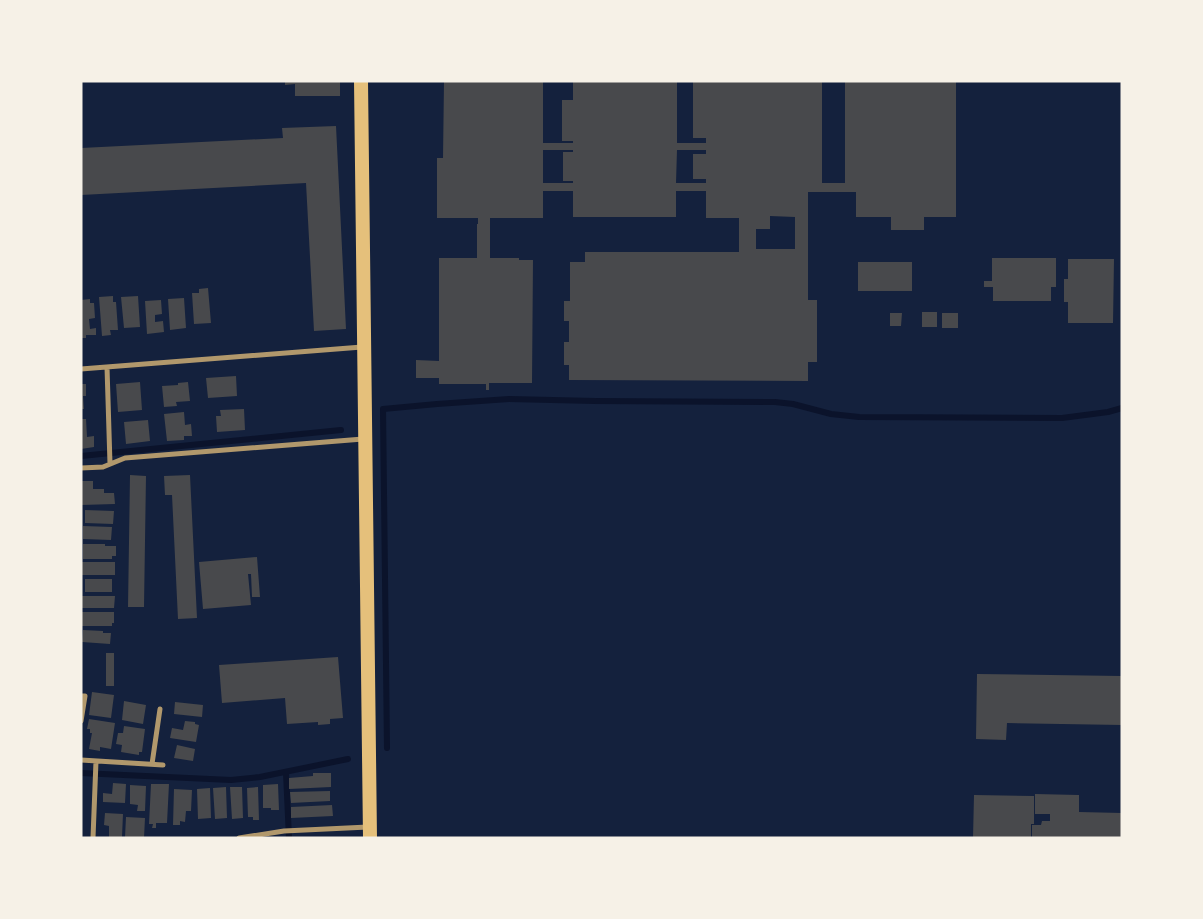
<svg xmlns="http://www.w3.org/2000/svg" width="1203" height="919" viewBox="0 0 1203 919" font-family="Commissioner,sans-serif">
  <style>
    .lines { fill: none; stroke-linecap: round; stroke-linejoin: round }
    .stream { stroke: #0b132b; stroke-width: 6 }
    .building { fill: #48494c; fill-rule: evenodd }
    .minor { stroke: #b1986c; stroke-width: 5 }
    .trunk { stroke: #e5c07b; stroke-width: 14 }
  </style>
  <rect width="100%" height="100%" fill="#14213d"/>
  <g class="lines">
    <path class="stream" d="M 81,456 L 341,430
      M 387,748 L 383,409 L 437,404 L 509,399 L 595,401 L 775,402 L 793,404 L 831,414 L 859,417 L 1062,418 L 1108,412 L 1122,408
      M 286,772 L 289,838
      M 81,773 L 231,780 L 260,777 L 348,759"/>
  </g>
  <path class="building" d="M 285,81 L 340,81 L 340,96 L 295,96 L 295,84 L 285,85 Z
    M 444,81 L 543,81 L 543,143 L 573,143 L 573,141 L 562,141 L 562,100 L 573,100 L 573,81 L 677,81 L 677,143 L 706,143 L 706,138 L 693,138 L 693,81 L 822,81 L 822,183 L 845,183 L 845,81 L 956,81 L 956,217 L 924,217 L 924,230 L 891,230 L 891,217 L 856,217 L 856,192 L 808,192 L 808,300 L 817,300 L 817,362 L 808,362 L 808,381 L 569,380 L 569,365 L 564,365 L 564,342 L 569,342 L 569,321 L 564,321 L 564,301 L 570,301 L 570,262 L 585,262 L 585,252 L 739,252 L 739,218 L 706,218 L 706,191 L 676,191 L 676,217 L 573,217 L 573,191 L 543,191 L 543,218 L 490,218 L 490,258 L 519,258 L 519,260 L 533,260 L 532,383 L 489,383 L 489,390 L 486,390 L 486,384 L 439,384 L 439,378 L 416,378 L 416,360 L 439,361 L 439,258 L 477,258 L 477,224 L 478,224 L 478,218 L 437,218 L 437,158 L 443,158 ZM 543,150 L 573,150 L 573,152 L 563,152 L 563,181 L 573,181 L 573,183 L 543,183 ZM 677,150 L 706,150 L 706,154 L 693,154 L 693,179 L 706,179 L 706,183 L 676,183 ZM 770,216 L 795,217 L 795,249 L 756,249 L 756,229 L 770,229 Z
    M 336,126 L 346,329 L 314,331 L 306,183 L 81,195 L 81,148 L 283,138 L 282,128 Z
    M 992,258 L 1056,258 L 1056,287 L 1051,287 L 1051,301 L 993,301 L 993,287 L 984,287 L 984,281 L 992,281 Z
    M 1068,259 L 1114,259 L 1113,323 L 1068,323 L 1068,302 L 1064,302 L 1064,279 L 1068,279 Z
    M 858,262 L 912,262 L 912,291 L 858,291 Z
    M 208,288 L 211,323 L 194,324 L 192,293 L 199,293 L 199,289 Z
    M 113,296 L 113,302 L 116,302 L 118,330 L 110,330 L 111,335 L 102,336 L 99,297 Z
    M 138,296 L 140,327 L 124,328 L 121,297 Z
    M 184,298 L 186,328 L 170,330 L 168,299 Z
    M 90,299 L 90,303 L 94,303 L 95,318 L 89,319 L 90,329 L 96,328 L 96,335 L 86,335 L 86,338 L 81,338 L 81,300 Z
    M 161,300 L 162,314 L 155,315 L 155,322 L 163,321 L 164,332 L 147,334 L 145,301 Z
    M 922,312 L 937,312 L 937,327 L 922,327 Z
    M 890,313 L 902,313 L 901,326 L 890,326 Z
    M 942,313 L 958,313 L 958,328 L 942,328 Z
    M 236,376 L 237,396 L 208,398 L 206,378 Z
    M 140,382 L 142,410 L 118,412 L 116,384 Z
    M 188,382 L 190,401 L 176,402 L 177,406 L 164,407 L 162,386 L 178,385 L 178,383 Z
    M 81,384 L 86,384 L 86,396 L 83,396 L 84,409 L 81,409 Z
    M 244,409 L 245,430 L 217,432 L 216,416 L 221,416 L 220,410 Z
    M 184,412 L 185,425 L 191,424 L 192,436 L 184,436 L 184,440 L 167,441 L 164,414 Z
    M 81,419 L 86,419 L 87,437 L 94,436 L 94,447 L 81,449 Z
    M 148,420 L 150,441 L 126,444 L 124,422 Z
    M 130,475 L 146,476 L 144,607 L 128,607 Z
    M 190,475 L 197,618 L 178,619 L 172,495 L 165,495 L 164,476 Z
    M 81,481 L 93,481 L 93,489 L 104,489 L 104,493 L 114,493 L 115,504 L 81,505 Z
    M 85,510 L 114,511 L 113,524 L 85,523 Z
    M 83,526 L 112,527 L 111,540 L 83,539 Z
    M 83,544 L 105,544 L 105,546 L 116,546 L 116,556 L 112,556 L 112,559 L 83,559 Z
    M 257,557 L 260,597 L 252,597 L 251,574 L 248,574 L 251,605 L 203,609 L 199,562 Z
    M 81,562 L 115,562 L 115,575 L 82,575 Z
    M 85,579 L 112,579 L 112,592 L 85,592 Z
    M 82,596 L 115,596 L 114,608 L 82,608 Z
    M 81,612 L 114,612 L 114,623 L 112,623 L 112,626 L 81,626 Z
    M 83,630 L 103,631 L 103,633 L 111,633 L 110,644 L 82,642 Z
    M 106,653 L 114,653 L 114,686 L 106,686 Z
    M 338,657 L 343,718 L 330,719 L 330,724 L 318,725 L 318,722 L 287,724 L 285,698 L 222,703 L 219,665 Z
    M 977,674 L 1122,676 L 1122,725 L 1007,723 L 1006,740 L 976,739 Z
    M 92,692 L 114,695 L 111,718 L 89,715 Z
    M 124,701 L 146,705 L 143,724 L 122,720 Z
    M 175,702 L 203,705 L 202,717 L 174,714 Z
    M 89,719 L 115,723 L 111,749 L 100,747 L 100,751 L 89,749 L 92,733 L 90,733 L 90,729 L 87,729 Z
    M 185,721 L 195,722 L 195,724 L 199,725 L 196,742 L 170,738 L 172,728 L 183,730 Z
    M 124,726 L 145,729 L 142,752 L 139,752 L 139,755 L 121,752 L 122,745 L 116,744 L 118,733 L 123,733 Z
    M 177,745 L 195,749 L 193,761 L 174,758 Z
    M 313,773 L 331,773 L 331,787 L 289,789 L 289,778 L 313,776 Z
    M 113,783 L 126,784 L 125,803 L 103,802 L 103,793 L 112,794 Z
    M 151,784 L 169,784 L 167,823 L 156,823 L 156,828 L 152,828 L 153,824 L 149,824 Z
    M 278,784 L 279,810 L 271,810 L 271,808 L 263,808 L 263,785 Z
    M 130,785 L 146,786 L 145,811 L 137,811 L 138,805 L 130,804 Z
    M 226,787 L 227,818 L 215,819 L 213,788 Z
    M 230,787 L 242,787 L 243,818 L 232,819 Z
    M 258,787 L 259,820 L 253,820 L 253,817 L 248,817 L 247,788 Z
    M 210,788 L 211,818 L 198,819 L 197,789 Z
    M 174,789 L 192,790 L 191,811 L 186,811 L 185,822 L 180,821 L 180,825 L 173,825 Z
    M 330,791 L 330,801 L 291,803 L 290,792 Z
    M 1035,794 L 1079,795 L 1079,812 L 1122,813 L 1122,838 L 1032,838 L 1032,825 L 1041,825 L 1042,821 L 1050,821 L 1050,814 L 1035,814 Z
    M 974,795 L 1034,796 L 1034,824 L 1031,824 L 1031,838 L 973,838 Z
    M 332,805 L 333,816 L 291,818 L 291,807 Z
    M 105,813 L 123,814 L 122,837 L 109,837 L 109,826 L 104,825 Z
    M 126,817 L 145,818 L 144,838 L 125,837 Z"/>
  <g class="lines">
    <path class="minor" d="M 107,367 L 110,464
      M 81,369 L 362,347
      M 81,468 L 103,467 L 125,458 L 363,439
      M 81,696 L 85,696 L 81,721
      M 81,760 L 163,765
      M 152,764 L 160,709
      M 93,838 L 96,761
      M 239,838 L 284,831 L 368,827"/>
    <path class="trunk" d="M 361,81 L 370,838"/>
  </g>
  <rect width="1203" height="919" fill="none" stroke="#f6f1e7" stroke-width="165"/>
</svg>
